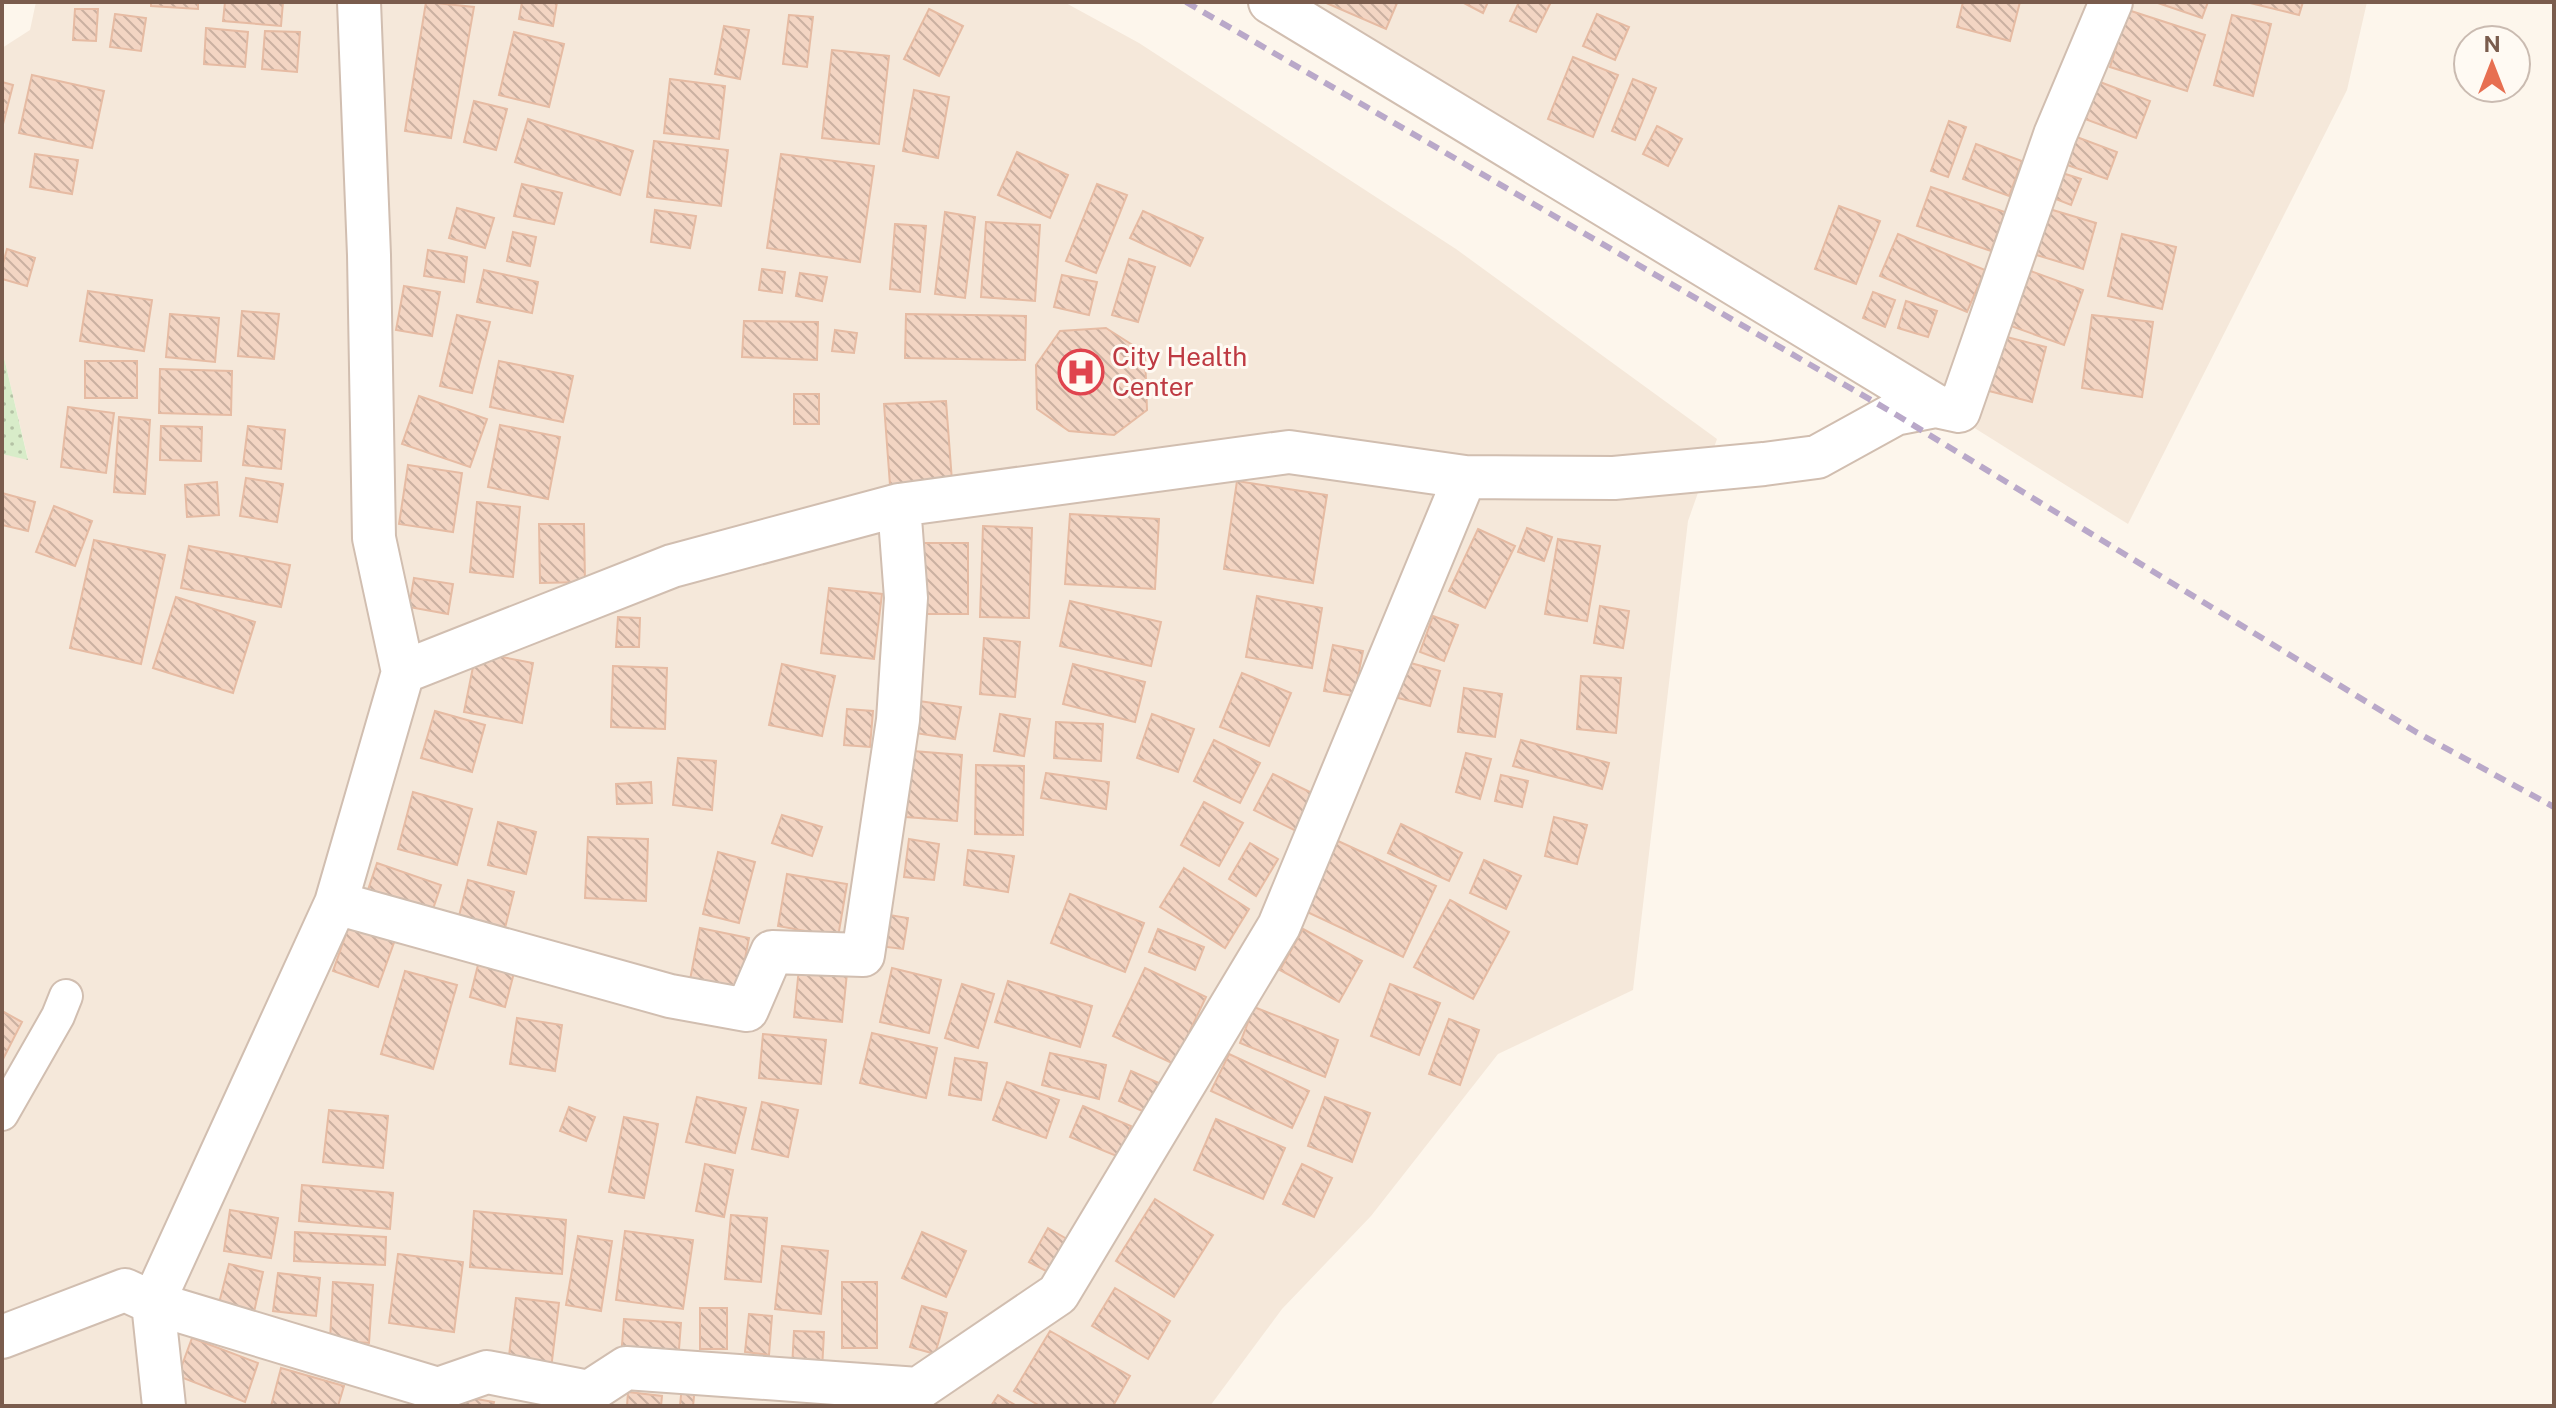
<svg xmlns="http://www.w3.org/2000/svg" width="2556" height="1408" viewBox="0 0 2556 1408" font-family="'Public Sans',sans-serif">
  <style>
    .residential { fill: #f5e8da }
    .green { fill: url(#green-dots) }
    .building { fill: url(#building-back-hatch); stroke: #e6bba3; stroke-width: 2 }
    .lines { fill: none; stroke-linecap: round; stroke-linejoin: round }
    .pedestrian-casing { stroke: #d1beb0; stroke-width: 36 }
    .minor-casing { stroke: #d1beb0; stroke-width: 46 }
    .pedestrian { stroke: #fff; stroke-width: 32 }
    .minor { stroke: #fff; stroke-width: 42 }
    .rail { stroke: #b9a8c9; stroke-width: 6; stroke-dasharray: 12 8; stroke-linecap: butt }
    .labels { text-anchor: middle; stroke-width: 6; stroke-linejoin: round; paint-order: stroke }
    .health-label { font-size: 26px; fill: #be3a42; stroke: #fffaf3; text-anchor: start }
  </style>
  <defs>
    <pattern id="green-dots" width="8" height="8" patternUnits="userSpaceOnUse" patternTransform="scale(2)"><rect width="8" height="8" fill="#d8ecc9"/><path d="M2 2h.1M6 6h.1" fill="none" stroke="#b4c2a5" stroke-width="1.8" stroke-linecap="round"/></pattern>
    <pattern id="building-back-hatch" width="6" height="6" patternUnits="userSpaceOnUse" patternTransform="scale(2)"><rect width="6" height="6" fill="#f3d5c3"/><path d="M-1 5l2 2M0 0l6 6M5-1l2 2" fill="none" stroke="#cab0a1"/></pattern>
  </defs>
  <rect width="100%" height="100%" fill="#fdf6ec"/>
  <path class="residential" d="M 36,2 L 1064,2 L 1139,43 L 1456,249 L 1717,439 L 1688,521 L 1633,990 L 1498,1054 L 1371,1216 L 1282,1309 L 1210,1406 L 2,1406 L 2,454 L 28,459 L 2,349 L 2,48 L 30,30 Z
    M 1260,2 L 2367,2 L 2347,90 L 2128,524 L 1901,382 Z"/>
  <path class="green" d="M 2,349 L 28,460 L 2,454 Z"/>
  <path class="building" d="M 151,2 L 198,2 L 198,9 L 151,6 Z
    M 225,2 L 283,2 L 281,26 L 223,21 Z
    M 426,2 L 474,7 L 451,138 L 405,131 Z
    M 522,2 L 557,2 L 553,26 L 519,19 Z
    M 1324,2 L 1394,2 L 1397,3 L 1386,29 Z
    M 1462,2 L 1488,2 L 1483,13 Z
    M 1519,2 L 1551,2 L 1536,32 L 1510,21 Z
    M 1963,2 L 2020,2 L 2010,41 L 1957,27 Z
    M 2155,2 L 2208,2 L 2202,18 Z
    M 2246,2 L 2303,2 L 2299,15 Z
    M 75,9 L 98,9 L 96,41 L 73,40 Z
    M 929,9 L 963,26 L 939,76 L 904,59 Z
    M 2128,10 L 2205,35 L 2187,91 L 2110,67 Z
    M 115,14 L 146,18 L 141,51 L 110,47 Z
    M 1597,14 L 1629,27 L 1615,60 L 1583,46 Z
    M 789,15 L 813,17 L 807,67 L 783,64 Z
    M 2232,15 L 2271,24 L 2253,96 L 2214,85 Z
    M 724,26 L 749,30 L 740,79 L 715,74 Z
    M 206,28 L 248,32 L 245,67 L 204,64 Z
    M 265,31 L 300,32 L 297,72 L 262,69 Z
    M 514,32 L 564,44 L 549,107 L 499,95 Z
    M 832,50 L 889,56 L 879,144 L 822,138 Z
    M 1573,57 L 1618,75 L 1593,137 L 1548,119 Z
    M 32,75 L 104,91 L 92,148 L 19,133 Z
    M 670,79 L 725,86 L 719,139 L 664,133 Z
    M 1633,79 L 1656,88 L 1635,140 L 1612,131 Z
    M 2,82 L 13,85 L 3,124 L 2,123 Z
    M 2100,82 L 2150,101 L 2136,138 L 2085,119 Z
    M 914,90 L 949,97 L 938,158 L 903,151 Z
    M 474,101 L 507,109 L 496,150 L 464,142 Z
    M 528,119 L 633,151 L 620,195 L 515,162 Z
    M 1949,121 L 1966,127 L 1948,177 L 1931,171 Z
    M 1657,126 L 1682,139 L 1668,166 L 1643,154 Z
    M 2074,136 L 2117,152 L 2107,179 L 2064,164 Z
    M 654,141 L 728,150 L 721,206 L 647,197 Z
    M 1976,144 L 2022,161 L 2009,196 L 1963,179 Z
    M 1017,152 L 1068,175 L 1050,218 L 998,195 Z
    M 35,154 L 78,160 L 72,194 L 30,187 Z
    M 781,154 L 874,166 L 860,262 L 767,248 Z
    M 2056,171 L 2081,179 L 2071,205 L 2048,196 Z
    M 522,184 L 562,193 L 554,224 L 514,216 Z
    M 1097,184 L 1127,195 L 1096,273 L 1066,261 Z
    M 1931,187 L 2005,212 L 1991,251 L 1917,226 Z
    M 1839,206 L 1880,221 L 1856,284 L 1815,269 Z
    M 457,208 L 494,218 L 485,248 L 449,238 Z
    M 2046,208 L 2096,223 L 2083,269 L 2033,254 Z
    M 655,210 L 696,216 L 690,248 L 651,242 Z
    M 1143,211 L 1203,238 L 1190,266 L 1130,238 Z
    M 945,212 L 975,217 L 965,298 L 935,294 Z
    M 986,222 L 1040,225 L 1035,301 L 981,297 Z
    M 895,224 L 926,226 L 920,292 L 890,289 Z
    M 513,232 L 536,237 L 530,266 L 507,261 Z
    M 1898,234 L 1985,270 L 1967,312 L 1880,276 Z
    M 2122,234 L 2176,247 L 2162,309 L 2108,296 Z
    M 7,249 L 35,258 L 27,286 L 2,279 L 2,267 Z
    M 428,250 L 467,257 L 464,282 L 424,276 Z
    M 1129,259 L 1155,267 L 1138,322 L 1112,315 Z
    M 762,269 L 785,272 L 782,293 L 759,290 Z
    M 484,270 L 538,282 L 532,313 L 477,302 Z
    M 2028,270 L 2083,290 L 2064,345 L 2008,325 Z
    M 800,273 L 827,277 L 822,301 L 796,296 Z
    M 1062,275 L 1097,282 L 1089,315 L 1054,307 Z
    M 404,286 L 440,292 L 432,336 L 396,330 Z
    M 88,291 L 152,300 L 144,351 L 80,341 Z
    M 1873,292 L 1895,300 L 1885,327 L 1863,318 Z
    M 1906,301 L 1937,311 L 1928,337 L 1898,328 Z
    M 242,311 L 279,314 L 274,359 L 238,356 Z
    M 170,314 L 219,318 L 215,362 L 166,357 Z
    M 906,314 L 1026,316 L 1025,360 L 905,358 Z
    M 457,315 L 490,322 L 472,393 L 440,386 Z
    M 2092,315 L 2153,322 L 2142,397 L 2082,388 Z
    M 744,321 L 818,322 L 817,360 L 742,357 Z
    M 1106,328 L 1145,353 L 1147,410 L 1114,435 L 1069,431 L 1037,409 L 1036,365 L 1060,331 Z
    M 835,330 L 857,333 L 854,353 L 832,351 Z
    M 2003,336 L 2046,347 L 2032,402 L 1989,391 Z
    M 85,361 L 137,361 L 137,398 L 85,398 Z
    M 499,361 L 573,376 L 563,422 L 490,407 Z
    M 160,369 L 232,371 L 231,415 L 159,413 Z
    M 794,394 L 819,394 L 819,424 L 794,424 Z
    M 419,396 L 487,419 L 470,467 L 402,444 Z
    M 946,401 L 952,481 L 890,485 L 884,404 Z
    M 68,407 L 114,413 L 106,473 L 61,467 Z
    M 119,417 L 150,420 L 145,494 L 114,492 Z
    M 500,425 L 560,437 L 548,499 L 488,487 Z
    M 161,426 L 202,427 L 201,461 L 160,460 Z
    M 248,426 L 285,430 L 281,469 L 243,465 Z
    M 408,465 L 462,473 L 453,532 L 399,524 Z
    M 246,478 L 283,484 L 277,522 L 240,516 Z
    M 1237,481 L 1327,495 L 1313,583 L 1224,569 Z
    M 217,482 L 219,515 L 187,517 L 185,485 Z
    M 2,493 L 35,502 L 28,531 L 2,525 Z
    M 477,502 L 520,507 L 513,577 L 470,572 Z
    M 54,506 L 92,521 L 75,566 L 36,552 Z
    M 1070,514 L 1159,519 L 1155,589 L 1065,584 Z
    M 539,524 L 584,524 L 585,582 L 540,583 Z
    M 983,526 L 1032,528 L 1029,618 L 980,617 Z
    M 1527,528 L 1552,537 L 1544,561 L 1518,552 Z
    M 1478,529 L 1515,546 L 1485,608 L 1449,591 Z
    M 1558,539 L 1600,546 L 1587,621 L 1545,614 Z
    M 94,540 L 165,555 L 141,664 L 70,648 Z
    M 913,543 L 968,543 L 968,614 L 913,614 Z
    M 189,546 L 290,565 L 281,607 L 181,588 Z
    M 414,578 L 453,584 L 448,614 L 409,607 Z
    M 829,588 L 882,594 L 874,659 L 821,653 Z
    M 1257,596 L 1322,608 L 1312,668 L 1246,657 Z
    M 176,597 L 255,622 L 233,693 L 153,668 Z
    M 1070,601 L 1161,622 L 1151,666 L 1060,646 Z
    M 1600,606 L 1629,611 L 1623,648 L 1594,643 Z
    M 1433,616 L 1458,625 L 1444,661 L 1420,652 Z
    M 618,617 L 640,618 L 639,647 L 616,647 Z
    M 984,638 L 1020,642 L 1015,697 L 980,694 Z
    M 1333,645 L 1363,651 L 1354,696 L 1324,691 Z
    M 476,652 L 533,663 L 522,723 L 464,712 Z
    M 1407,662 L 1440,671 L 1430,706 L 1398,698 Z
    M 782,664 L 835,676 L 822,736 L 769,725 Z
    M 1073,664 L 1145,682 L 1135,722 L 1063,704 Z
    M 613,666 L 667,668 L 665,729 L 611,727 Z
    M 1242,673 L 1291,693 L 1269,746 L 1220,727 Z
    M 1581,676 L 1621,678 L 1616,733 L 1577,729 Z
    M 1464,688 L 1502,694 L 1495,737 L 1458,732 Z
    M 919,701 L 961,707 L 955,739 L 915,733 Z
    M 847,709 L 873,711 L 870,747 L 844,745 Z
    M 435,711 L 485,725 L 472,772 L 421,758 Z
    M 1000,714 L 1030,719 L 1024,756 L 994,751 Z
    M 1152,714 L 1194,729 L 1178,772 L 1137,758 Z
    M 1056,722 L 1103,724 L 1101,761 L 1054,758 Z
    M 1214,740 L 1260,763 L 1240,803 L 1194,781 Z
    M 1521,740 L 1609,763 L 1602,789 L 1513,766 Z
    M 913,751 L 962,755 L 957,821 L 906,817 Z
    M 1466,753 L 1491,759 L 1480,799 L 1456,792 Z
    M 678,758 L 716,761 L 712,810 L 673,805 Z
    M 976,765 L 1024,766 L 1023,835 L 975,834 Z
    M 1046,773 L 1109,782 L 1106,809 L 1041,798 Z
    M 1273,774 L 1316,795 L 1298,832 L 1254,810 Z
    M 1501,775 L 1528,781 L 1522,807 L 1495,801 Z
    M 651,782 L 652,803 L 617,804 L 616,784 Z
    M 413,792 L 472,809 L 457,865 L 398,849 Z
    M 1204,802 L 1243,823 L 1219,866 L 1181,845 Z
    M 782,815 L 822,827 L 812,856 L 772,843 Z
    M 1554,817 L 1587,825 L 1577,864 L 1545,856 Z
    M 498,822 L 536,832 L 526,874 L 488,865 Z
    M 1401,824 L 1462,853 L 1449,881 L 1388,853 Z
    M 588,837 L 648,839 L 646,901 L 585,898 Z
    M 909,839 L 939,844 L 934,880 L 904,877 Z
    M 1338,841 L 1436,886 L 1403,957 L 1305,911 Z
    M 1250,843 L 1278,859 L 1256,896 L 1229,879 Z
    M 968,850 L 1014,856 L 1008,892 L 964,885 Z
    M 718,852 L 755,862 L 739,923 L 703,914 Z
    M 1484,860 L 1521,876 L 1506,909 L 1470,893 Z
    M 377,863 L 441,885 L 429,921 L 365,899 Z
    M 1184,868 L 1249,909 L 1225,948 L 1160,907 Z
    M 787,874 L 847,884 L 838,937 L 778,926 Z
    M 468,880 L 514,892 L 504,932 L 458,920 Z
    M 1070,894 L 1144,923 L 1125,972 L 1051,943 Z
    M 1450,900 L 1509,932 L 1473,999 L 1414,967 Z
    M 883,914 L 908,918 L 903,949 L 878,946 Z
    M 351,920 L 396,937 L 378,987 L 333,971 Z
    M 700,928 L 749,938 L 738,995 L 689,985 Z
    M 1158,929 L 1204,947 L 1195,970 L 1149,952 Z
    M 1303,929 L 1362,961 L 1339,1002 L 1280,970 Z
    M 479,961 L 515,969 L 505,1007 L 470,997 Z
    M 799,968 L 847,973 L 842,1022 L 794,1017 Z
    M 892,968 L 941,980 L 929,1033 L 880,1022 Z
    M 1145,968 L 1206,997 L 1174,1064 L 1113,1036 Z
    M 405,971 L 457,985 L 433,1069 L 381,1054 Z
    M 1008,981 L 1092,1006 L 1080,1047 L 995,1022 Z
    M 962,984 L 994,994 L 978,1048 L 945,1038 Z
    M 1390,984 L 1440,1003 L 1419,1055 L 1371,1036 Z
    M 1254,1007 L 1338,1040 L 1325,1077 L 1240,1043 Z
    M 2,1011 L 22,1022 L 2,1061 Z
    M 517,1018 L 562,1025 L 555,1071 L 510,1064 Z
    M 1449,1019 L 1479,1030 L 1460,1085 L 1429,1074 Z
    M 872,1033 L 937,1048 L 926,1098 L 860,1083 Z
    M 763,1034 L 826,1040 L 821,1084 L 759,1078 Z
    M 1050,1053 L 1106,1065 L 1099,1099 L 1042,1085 Z
    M 1229,1054 L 1309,1091 L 1292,1128 L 1211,1091 Z
    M 955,1058 L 987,1063 L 981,1100 L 949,1095 Z
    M 1131,1071 L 1159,1083 L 1147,1113 L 1119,1101 Z
    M 1007,1082 L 1059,1100 L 1046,1138 L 993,1120 Z
    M 697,1097 L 746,1108 L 735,1153 L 686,1142 Z
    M 1325,1097 L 1370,1113 L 1352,1162 L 1308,1146 Z
    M 762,1102 L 798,1110 L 788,1157 L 752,1149 Z
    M 1083,1106 L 1131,1126 L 1119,1157 L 1070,1137 Z
    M 569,1107 L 595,1117 L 586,1141 L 560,1131 Z
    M 329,1110 L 388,1116 L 383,1168 L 323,1162 Z
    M 624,1117 L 658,1124 L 644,1198 L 609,1192 Z
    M 1216,1119 L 1285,1148 L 1263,1199 L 1194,1170 Z
    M 705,1164 L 733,1170 L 724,1217 L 696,1211 Z
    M 1302,1164 L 1332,1178 L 1314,1217 L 1283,1204 Z
    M 302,1185 L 393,1193 L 390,1229 L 299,1221 Z
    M 1155,1199 L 1213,1235 L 1174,1297 L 1116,1261 Z
    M 230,1210 L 278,1218 L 271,1258 L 224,1251 Z
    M 474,1211 L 566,1220 L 562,1274 L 470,1267 Z
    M 731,1215 L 767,1218 L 761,1282 L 725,1279 Z
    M 1048,1228 L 1067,1239 L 1048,1272 L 1029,1262 Z
    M 625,1231 L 693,1240 L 683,1309 L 616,1300 Z
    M 295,1232 L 386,1237 L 385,1265 L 294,1261 Z
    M 922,1232 L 966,1251 L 946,1297 L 902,1278 Z
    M 578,1236 L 612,1241 L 601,1311 L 566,1305 Z
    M 782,1246 L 828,1251 L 821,1314 L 775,1309 Z
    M 398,1254 L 463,1262 L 454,1332 L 389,1323 Z
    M 229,1264 L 263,1272 L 254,1312 L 219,1303 Z
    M 278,1273 L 320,1278 L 316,1316 L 273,1311 Z
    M 333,1282 L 373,1285 L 369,1343 L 330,1340 Z
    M 842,1282 L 877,1282 L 877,1348 L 842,1348 Z
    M 1115,1288 L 1170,1321 L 1148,1359 L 1092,1326 Z
    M 516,1298 L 559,1303 L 551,1369 L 508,1364 Z
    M 922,1306 L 947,1313 L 935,1354 L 910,1347 Z
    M 700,1308 L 727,1308 L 727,1349 L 700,1349 Z
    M 749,1314 L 772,1316 L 769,1355 L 745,1352 Z
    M 624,1319 L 681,1323 L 678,1362 L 621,1358 Z
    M 794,1331 L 824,1332 L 822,1370 L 792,1368 Z
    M 1050,1331 L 1130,1376 L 1113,1406 L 1040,1406 L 1014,1391 Z
    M 192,1338 L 258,1363 L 245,1402 L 178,1376 Z
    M 281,1368 L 344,1386 L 338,1406 L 271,1406 Z
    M 682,1385 L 695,1387 L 693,1406 L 680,1406 Z
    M 628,1392 L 662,1396 L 661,1406 L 627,1406 Z
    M 998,1395 L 1017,1406 L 991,1406 Z
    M 459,1396 L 494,1402 L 493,1406 L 458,1406 Z"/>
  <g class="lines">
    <g class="pedestrian-casing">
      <path id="pedestrian" d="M 2,1114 L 58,1016 L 66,996"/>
    </g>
    <g class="minor-casing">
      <path id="minor" d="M 359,2 L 369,255 L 374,538 L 403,672
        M 1270,2 L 1936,406 L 1959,411 L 2055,135 L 2111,2
        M 336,903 L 670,996 L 747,1010 L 772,952 L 863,955 L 898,720 L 906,598 L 899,505
        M 2,1337 L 125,1290 L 153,1303 L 438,1389 L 487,1372 L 589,1392 L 626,1368 L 918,1389 L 1058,1294 L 1279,926 L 1465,477
        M 164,1406 L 153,1303 L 336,903 L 403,672 L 672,566 L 899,505 L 1289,452 L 1465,477 L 1614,478 L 1764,464 L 1817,457 L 1895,414 L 1936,406"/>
    </g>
    <use href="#pedestrian" class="pedestrian"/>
    <use href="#minor" class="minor"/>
    <path class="rail" d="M 1186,2 L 1895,414 L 2416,732 L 2554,807"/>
  </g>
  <defs>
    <g id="hospital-ring" transform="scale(2.3)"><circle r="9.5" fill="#fffaf3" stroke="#e0444e" stroke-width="1.5"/><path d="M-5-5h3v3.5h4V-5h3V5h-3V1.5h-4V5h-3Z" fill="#e0444e"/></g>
  </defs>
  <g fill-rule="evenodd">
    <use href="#hospital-ring" x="1081" y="372"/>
  </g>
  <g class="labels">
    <g class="health-label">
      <text x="1112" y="366">City Health<tspan x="1112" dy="30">Center</tspan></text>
    </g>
  </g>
  <rect width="2556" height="1408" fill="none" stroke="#7a5c4d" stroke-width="8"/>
  <g transform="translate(2492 64)"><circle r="38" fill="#fffaf3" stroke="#cabbb1" stroke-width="2"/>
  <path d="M0-6L14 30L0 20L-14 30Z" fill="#e76f51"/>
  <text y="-12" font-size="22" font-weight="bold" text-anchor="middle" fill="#7a5c4d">N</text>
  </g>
</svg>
